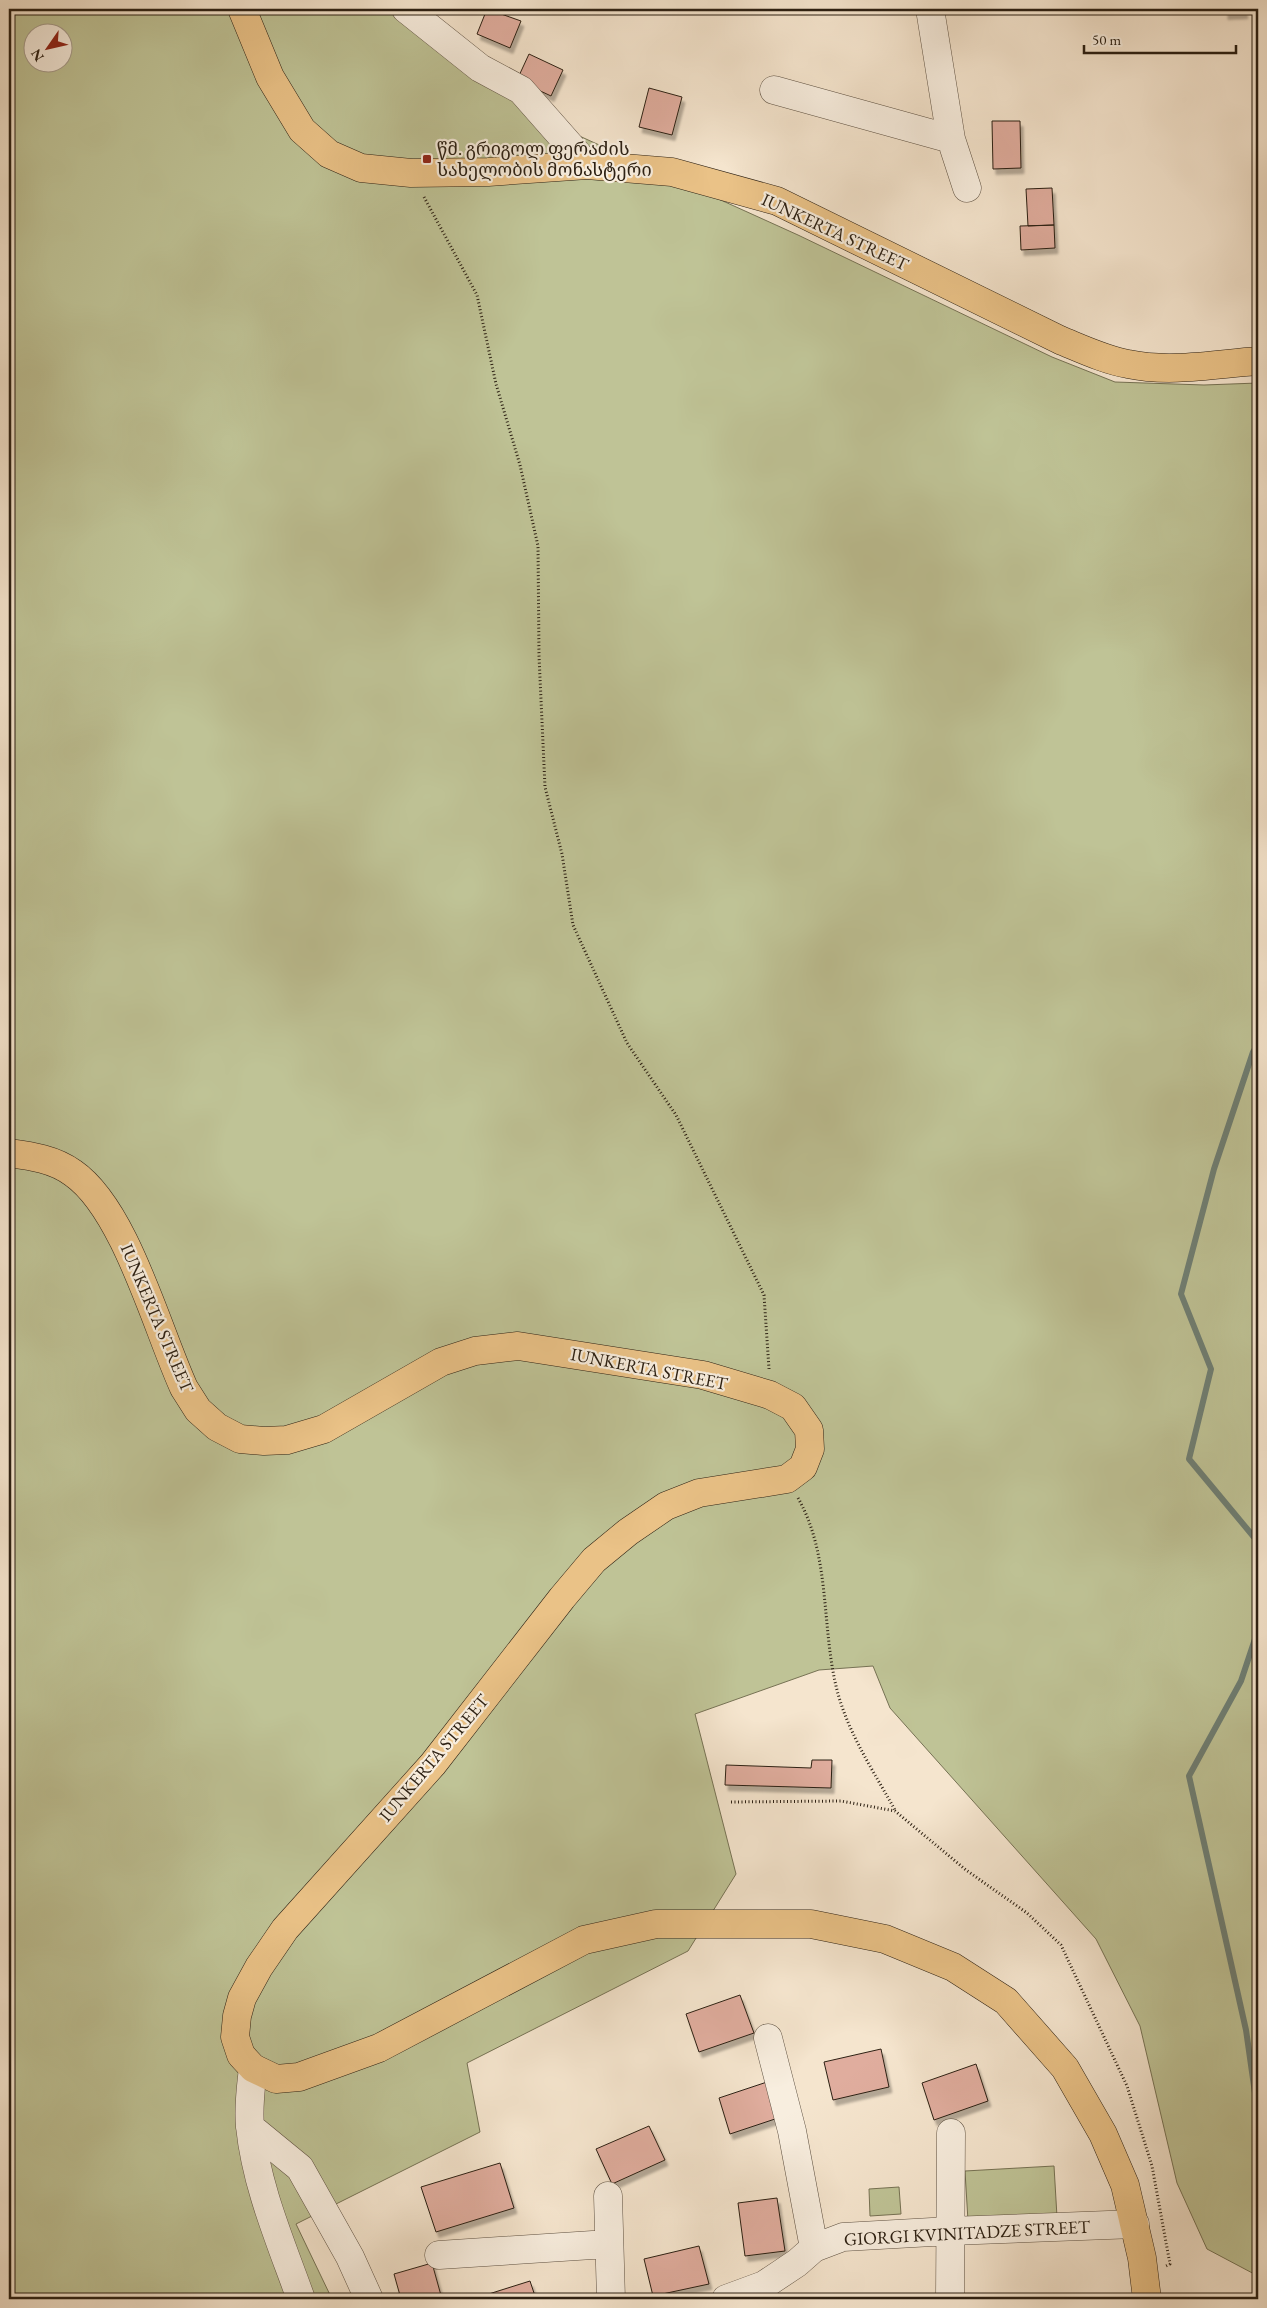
<svg xmlns="http://www.w3.org/2000/svg" width="1267" height="2308" viewBox="0 0 1267 2308" font-family="'EB Garamond','Noto Serif Georgian',serif">
  <style>
    .green { fill: #bfc396; stroke: #767254; fill-rule: evenodd }
    .lines { fill: none; stroke-linecap: round; stroke-linejoin: round }
    .stream { stroke: #6f7f74; stroke-width: 6 }
    .building { fill: #e0ad9e; stroke: #2c2013; filter: url(#shadow) }
    .minor-casing { stroke: #5e5142; stroke-width: 29 }
    .major-casing { stroke: #2c2013; stroke-width: 29 }
    .path { stroke: #2c2013; stroke-width: 3; stroke-dasharray: 1 2.5; stroke-linecap: butt }
    .minor { stroke: #f8eedf; stroke-width: 28 }
    .major { stroke: #eac287; stroke-width: 28 }
    .poi-dot { fill: #8f2418; stroke: #f8eedf; stroke-width: 2 }
    .labels { text-anchor: middle; stroke-width: 4.5; stroke-linejoin: round; paint-order: stroke }
    .poi-label { font-size: 18px; fill: #2c2013; stroke: #f8eedf; text-anchor: start }
    .street-label { font-size: 18px; fill: #2c2013; stroke: #f8eedf }
  </style>
  <defs>
    <filter id="shadow"><feDropShadow dx="3" dy="5.5" stdDeviation="1" flood-color="#0004"/></filter>
  </defs>
  <rect width="100%" height="100%" fill="#f5e5ce"/>
  <filter id="stains"><feTurbulence type="fractalNoise" baseFrequency=".004" numOctaves="4"/><feColorMatrix values="0 0 0 0 .2 0 0 0 0 .09 0 0 0 0 .02 0 0 0 .5 -.17"/></filter>
  <radialGradient id="worn" r=".72"><stop offset=".6" stop-color="#630" stop-opacity="0"/><stop offset="1" stop-color="#630" stop-opacity=".3"/></radialGradient>
  <path class="green" d="M 9,9 L 388,9 L 544,120 L 798,235 L 1052,357 L 1115,382 L 1204,385 L 1258,383 L 1258,2276 L 1207,2249 L 1177,2183 L 1140,2026 L 1096,1939 L 890,1708 L 873,1666 L 819,1670 L 695,1714 L 736,1874 L 688,1951 L 467,2063 L 480,2132 L 296,2224 L 332,2299 L 9,2299 ZM 32,32 L 62,32 L 62,62 L 32,62 Z
    M 1054,2166 L 1057,2217 L 968,2221 L 965,2171 Z
    M 899,2187 L 901,2214 L 870,2216 L 869,2189 Z"/>
  <g class="lines">
    <path class="stream" d="M 1258,1044 L 1253,1052 L 1214,1169 L 1181,1294 L 1211,1369 L 1189,1459 L 1258,1542
      M 1258,1630 L 1241,1681 L 1189,1776 L 1246,2030 L 1258,2114"/>
  </g>
  <path class="building" d="M 487,9 L 521,21 L 510,48 L 477,34 Z
    M 1225,9 L 1244,9 L 1245,13 L 1225,14 Z
    M 529,54 L 563,70 L 551,96 L 517,80 Z
    M 649,88 L 682,97 L 672,135 L 639,127 Z
    M 992,121 L 1020,121 L 1021,168 L 993,169 Z
    M 1052,188 L 1054,225 L 1028,226 L 1026,189 Z
    M 1054,225 L 1055,248 L 1021,250 L 1020,226 Z
    M 812,1760 L 832,1760 L 831,1788 L 725,1785 L 726,1765 L 811,1768 Z
    M 740,1995 L 754,2033 L 699,2052 L 686,2014 Z
    M 881,2049 L 889,2087 L 833,2100 L 824,2062 Z
    M 976,2064 L 988,2101 L 934,2120 L 922,2083 Z
    M 773,2080 L 784,2116 L 730,2134 L 719,2098 Z
    M 649,2126 L 665,2160 L 612,2184 L 596,2149 Z
    M 500,2163 L 514,2208 L 436,2232 L 421,2187 Z
    M 777,2198 L 785,2251 L 745,2256 L 738,2203 Z
    M 699,2246 L 709,2284 L 653,2296 L 644,2259 Z
    M 432,2263 L 442,2299 L 401,2299 L 394,2274 Z
    M 530,2281 L 536,2299 L 476,2299 L 476,2298 Z"/>
  <g class="lines">
    <g class="minor-casing">
      <path id="minor" d="M 406,9 L 480,68 L 521,90 L 587,165
        M 930,9 L 951,139 L 967,188
        M 774,90 L 951,139
        M 768,2038 L 792,2131 L 814,2248
        M 253,2068 C 251,2087 248,2106 250,2126 C 256,2186 281,2243 301,2299
        M 250,2127 L 300,2168 L 350,2257 L 369,2299
        M 608,2196 L 611,2299
        M 439,2255 L 608,2244
        M 726,2299 L 764,2285 L 797,2263 L 814,2248 L 843,2237 L 950,2231 L 1135,2224
        M 950,2299 L 951,2133"/>
    </g>
    <g class="major-casing">
      <path id="major" d="M 242,9 L 270,77 L 302,130 L 329,154 L 361,168 L 411,173 L 488,172 L 587,165 L 672,172 L 777,201 L 1060,340 C 1082,349 1105,360 1128,364 C 1170,373 1216,364 1258,361
        M 9,1153 C 31,1156 54,1159 73,1173 C 125,1209 157,1329 184,1388 L 198,1410 L 217,1427 L 240,1439 L 264,1441 L 287,1440 L 324,1429 L 441,1362 L 475,1351 L 518,1346 L 703,1375 L 770,1395 L 793,1407 L 809,1430 L 810,1449 L 803,1467 L 787,1479 L 699,1493 L 666,1506 L 628,1532 L 594,1560 L 562,1598 L 433,1764 L 285,1929 L 259,1967 L 242,1998 L 237,2016 L 235,2037 L 241,2055 L 253,2068 L 276,2079 L 299,2077 L 379,2048 L 584,1940 L 656,1924 L 811,1924 L 885,1939 L 953,1967 L 1006,2001 L 1065,2068 L 1103,2134 L 1125,2185 L 1142,2258 L 1147,2299"/>
    </g>
    <path class="path" d="M 424,197 L 477,295 L 496,384 L 520,465 L 538,546 L 539,656 L 545,787 L 562,854 L 573,925 L 627,1043 L 676,1115 L 764,1295 L 769,1369
      M 798,1498 C 831,1556 821,1627 837,1690 C 848,1733 874,1772 895,1810
      M 731,1802 L 841,1801 L 895,1811 L 966,1870 L 1027,1913 L 1061,1945 L 1127,2086 L 1152,2166 L 1170,2264 L 1166,2266"/>
    <use href="#minor" class="minor"/>
    <use href="#major" class="major"/>
  </g>
  <rect class="poi-dot" x="422" y="154" width="10" height="10" rx="2.5"/>
  <g class="labels">
    <g class="poi-label">
      <text x="437" y="155">წმ. გრიგოლ ფერაძის<tspan x="437" dy="21">სახელობის მონასტერი</tspan></text>
    </g>
    <g class="street-label">
      <text transform="translate(835 232) rotate(25)" y="6">IUNKERTA STREET</text>
      <text transform="translate(157 1318) rotate(67)" y="6">IUNKERTA STREET</text>
      <text transform="translate(649 1369) rotate(11)" y="6">IUNKERTA STREET</text>
      <text transform="translate(434 1758) rotate(-50)" y="6">IUNKERTA STREET</text>
      <text transform="translate(967 2233) rotate(-3)" y="6">GIORGI KVINITADZE STREET</text>
    </g>
  </g>
  <rect width="1267" height="2308" fill="none" stroke="#f5e5ce" stroke-width="30"/>
  <rect x="10" y="10" width="1247" height="2288" fill="none" stroke="#2c2013" stroke-width="2.5"/>
  <rect x="15" y="15" width="1237" height="2278" fill="none" stroke="#2c2013"/>
  <g transform="translate(48 48) rotate(236)"><circle r="24" fill="#f8eedf" stroke="#a69c8d"/>
  <path d="M0-4L9 19L0 12L-9 19Z" fill="#8f2418"/>
  <text y="-8" font-size="14" font-weight="bold" text-anchor="middle" fill="#2c2013">N</text>
  </g>
  <path d="M1084 45v8h152v-8" fill="none" stroke="#2c2013" stroke-width="2.5"/>
  <text x="1092" y="45" font-size="15" fill="#2c2013" stroke="#f8eedf" stroke-width="4" paint-order="stroke">50 m</text>
  <rect width="100%" height="100%" filter="url(#stains)"/>
  <rect width="100%" height="100%" fill="url(#worn)"/>
</svg>
